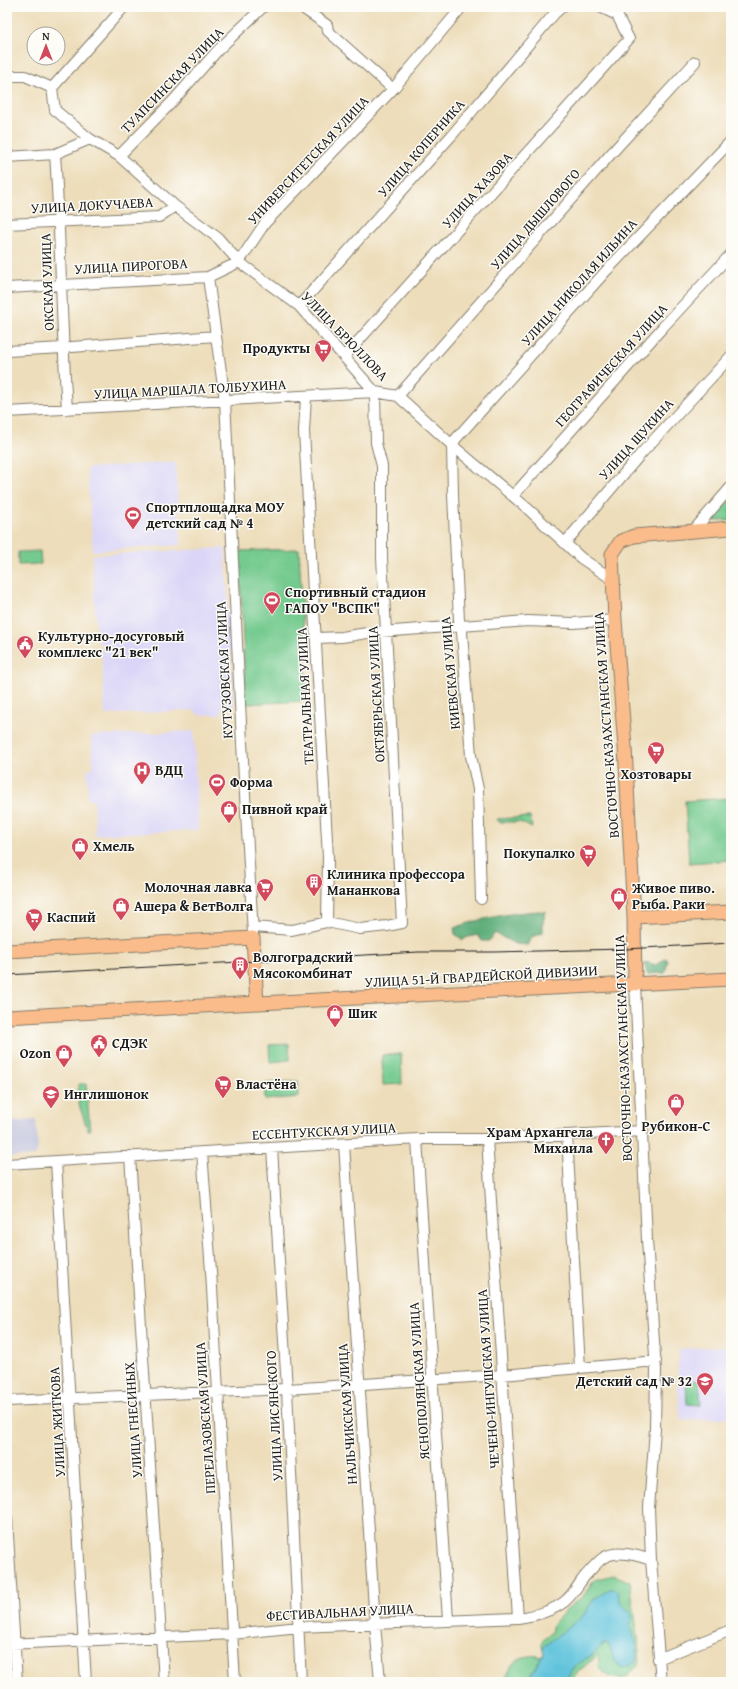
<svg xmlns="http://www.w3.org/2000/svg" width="738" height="1689" viewBox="0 0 738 1689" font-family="'Gentium Book Plus',serif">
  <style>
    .built { fill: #dbd6f7 }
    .industrial { fill: #c1c2dd }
    .green { fill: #74ca8f; stroke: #487356 }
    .forest { fill: #5fae7a; stroke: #3e654b }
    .water { fill: #5ec3dc; stroke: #3d707c }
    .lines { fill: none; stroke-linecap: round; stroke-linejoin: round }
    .minor-casing { stroke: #847c6b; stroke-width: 12 }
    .major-casing { stroke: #847c6b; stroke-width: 15 }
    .minor { stroke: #fff; stroke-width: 10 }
    .major { stroke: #fabc8b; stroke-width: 13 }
    .tram { stroke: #1c1c1c; stroke-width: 1 }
    .labels { text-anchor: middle; stroke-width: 3; stroke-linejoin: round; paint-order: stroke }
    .street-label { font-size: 14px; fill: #1c1c1c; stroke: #fdfcf7 }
    .poi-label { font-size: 14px; font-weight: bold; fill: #1c1c1c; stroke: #fdfcf7; text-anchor: start }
  </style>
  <rect width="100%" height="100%" fill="#fdfcf7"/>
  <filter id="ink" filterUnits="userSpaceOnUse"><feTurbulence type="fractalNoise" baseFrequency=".025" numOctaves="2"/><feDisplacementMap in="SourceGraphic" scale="8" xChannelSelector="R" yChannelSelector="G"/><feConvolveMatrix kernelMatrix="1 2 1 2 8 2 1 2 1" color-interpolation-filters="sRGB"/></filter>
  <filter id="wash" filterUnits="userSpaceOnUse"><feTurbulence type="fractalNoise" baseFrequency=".012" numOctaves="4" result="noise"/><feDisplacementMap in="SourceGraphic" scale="16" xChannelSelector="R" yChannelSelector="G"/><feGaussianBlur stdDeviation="0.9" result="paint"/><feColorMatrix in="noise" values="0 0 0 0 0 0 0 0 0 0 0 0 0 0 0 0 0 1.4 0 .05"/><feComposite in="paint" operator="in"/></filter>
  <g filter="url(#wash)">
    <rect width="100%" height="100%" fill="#edddba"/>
    <path class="built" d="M 175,462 L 181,545 L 93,551 L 87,468 Z
      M 225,548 L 234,706 L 221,707 L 221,714 L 199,715 L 193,710 L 105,715 L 101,643 L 97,643 L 92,555 Z
      M 194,731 L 198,830 L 95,835 L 94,799 L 88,799 L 87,771 L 93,767 L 91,736 Z
      M 731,1346 L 731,1417 L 681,1421 L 677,1381 L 679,1349 Z"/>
    <path class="industrial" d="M 36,1120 L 38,1148 L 35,1156 L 10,1157 L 8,1122 Z"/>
    <path class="green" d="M 731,499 L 731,520 L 714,521 L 715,517 Z
      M 299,549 L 307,701 L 246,704 L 239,551 Z
      M 40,551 L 41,564 L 18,565 L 18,552 Z
      M 731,798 L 731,860 L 689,863 L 685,801 Z
      M 530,817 L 532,828 L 520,822 L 499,822 L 497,819 Z
      M 289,1044 L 290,1060 L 270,1062 L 269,1045 Z
      M 401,1054 L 402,1084 L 383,1085 L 382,1055 Z
      M 298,1081 L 299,1097 L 265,1100 L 264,1083 Z
      M 78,1084 L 86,1084 L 90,1130 L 88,1130 L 79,1105 Z
      M 686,1381 L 699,1381 L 701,1405 L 687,1404 Z
      M 614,1575 L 630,1582 L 640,1651 L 638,1665 L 626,1678 C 613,1679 606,1677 598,1666 L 599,1660 L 598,1655 L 579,1671 L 571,1682 L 502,1682 C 506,1677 508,1670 512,1665 C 519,1657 533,1653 542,1657 L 544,1654 L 541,1643 L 544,1638 L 551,1633 L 553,1624 L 571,1605 L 582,1598 L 594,1580 Z"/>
    <path class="forest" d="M 539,911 L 546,912 L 543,922 L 543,932 L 530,938 L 528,945 L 515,944 L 495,933 L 489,941 L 482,941 L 478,935 L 468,937 L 463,940 L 455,934 L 454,928 C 482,918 509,913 539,911 Z
      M 666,958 L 668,961 L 665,973 L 647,974 L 645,964 L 646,962 L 656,965 Z"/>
    <path class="water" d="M 610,1589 L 614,1589 L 618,1593 L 621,1604 L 631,1613 L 632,1618 L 629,1624 C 635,1639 646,1663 623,1668 C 614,1663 612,1656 610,1646 L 606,1643 L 601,1646 L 592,1655 L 577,1664 L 563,1682 L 526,1682 L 544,1654 L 543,1647 L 583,1616 L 594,1599 Z"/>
  </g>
  <g filter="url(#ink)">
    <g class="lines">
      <g class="minor-casing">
        <path id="minor" d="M 301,7 L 327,25 L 328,31 L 393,89
          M 7,76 L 25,76 L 52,88 L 55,110 L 90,139 L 119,156 L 175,206 L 218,238 L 239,262 L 299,306 L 375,392
          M 52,88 L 124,7
          M 55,154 C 61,239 61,324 67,409
          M 119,156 L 173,101 L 218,50 L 263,7
          M 7,157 L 55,154 L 90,139
          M 7,224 L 159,217 L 175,206
          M 7,288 L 208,277
          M 299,306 L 452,135 L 555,13 L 562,7
          M 216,336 L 225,400 L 242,743 L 253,934
          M 72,347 L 216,336 L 208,277 L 239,262 L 265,223 L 393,89 L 461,8
          M 7,351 L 63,348
          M 344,357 L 629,39 L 617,15 L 600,7
          M 398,396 L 609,156 L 695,62
          M 306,397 L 304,431 L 328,857 L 327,922
          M 7,412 L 375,392 L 398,396 L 452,445 L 527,508 L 581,558 L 612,579
          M 513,496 L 663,327 L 731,254
          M 693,531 L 731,487
          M 565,543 L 639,456 L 731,356
          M 317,638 L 342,637 L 367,633 L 528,621 L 573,623 L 615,620
          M 481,899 L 478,789 L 471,756 L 462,632 L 459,620 L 453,495 L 452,445 L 454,441 L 606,271 L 731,141
          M 253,927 L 292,930 L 327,922 L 360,929 L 387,926 L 402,923 L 382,558 L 382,466 L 376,443 L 375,392
          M 635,984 L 647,1240 L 656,1370 L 655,1429 L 649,1508 L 651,1560 L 661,1682
          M 567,1135 L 580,1368
          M 417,1139 L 448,1620
          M 487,1139 L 518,1618
          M 344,1144 L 375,1624 L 380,1682
          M 272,1148 L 287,1389 L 301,1682
          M 202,1152 L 211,1271 L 235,1682
          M 130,1156 L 164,1682
          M 56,1161 L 86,1682
          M 7,1164 L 417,1139 L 487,1139 L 643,1131
          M 7,1401 L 287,1389 L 502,1375 L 656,1361
          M 7,1519 L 17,1682
          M 7,1644 L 233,1634 L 299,1627 L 518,1618 C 533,1616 551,1612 564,1602 C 573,1595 578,1585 585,1576 C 590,1571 597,1562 603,1558 C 616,1549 637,1555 651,1560
          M 658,1659 L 731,1630"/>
      </g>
      <g class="major-casing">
        <path id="major" d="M 634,917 L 731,912
          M 7,951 L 253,938 L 257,1003
          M 635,984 L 634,917 L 625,747 L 615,620 L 612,554 L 621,541 L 634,536 L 731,528
          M 7,1017 L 238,1004 L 731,979"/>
      </g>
      <use href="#minor" class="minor"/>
      <use href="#major" class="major"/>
      <path class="tram" d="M 7,975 L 419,952 L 493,952 L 626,949 L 731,943"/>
    </g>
  </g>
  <defs>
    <g id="supermarket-pin" transform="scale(0.9)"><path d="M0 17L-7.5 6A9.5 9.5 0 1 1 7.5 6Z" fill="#d1495b" stroke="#fdfcf7"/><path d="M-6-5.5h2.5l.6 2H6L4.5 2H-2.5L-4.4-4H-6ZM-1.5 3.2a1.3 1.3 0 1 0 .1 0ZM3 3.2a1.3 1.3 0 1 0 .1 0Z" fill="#fff"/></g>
    <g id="stadium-pin" transform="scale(0.9)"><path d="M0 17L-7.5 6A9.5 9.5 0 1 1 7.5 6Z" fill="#d1495b" stroke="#fdfcf7"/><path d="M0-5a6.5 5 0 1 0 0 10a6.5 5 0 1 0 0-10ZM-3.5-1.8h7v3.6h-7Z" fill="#fff"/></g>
    <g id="civic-pin" transform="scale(0.9)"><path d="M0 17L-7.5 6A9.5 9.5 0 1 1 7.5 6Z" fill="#d1495b" stroke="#fdfcf7"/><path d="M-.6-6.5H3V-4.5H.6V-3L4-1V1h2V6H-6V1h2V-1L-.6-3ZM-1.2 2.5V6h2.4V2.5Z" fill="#fff"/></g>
    <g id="hospital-pin" transform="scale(0.9)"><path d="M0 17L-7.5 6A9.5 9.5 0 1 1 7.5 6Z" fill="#d1495b" stroke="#fdfcf7"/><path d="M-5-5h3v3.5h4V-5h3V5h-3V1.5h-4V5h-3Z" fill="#fff"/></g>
    <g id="shop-pin" transform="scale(0.9)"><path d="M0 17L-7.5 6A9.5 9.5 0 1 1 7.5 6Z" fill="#d1495b" stroke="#fdfcf7"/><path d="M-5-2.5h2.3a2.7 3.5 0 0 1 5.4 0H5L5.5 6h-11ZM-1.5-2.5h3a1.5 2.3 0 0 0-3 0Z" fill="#fff"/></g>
    <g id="building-pin" transform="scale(0.9)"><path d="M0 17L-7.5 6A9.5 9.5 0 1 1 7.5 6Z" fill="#d1495b" stroke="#fdfcf7"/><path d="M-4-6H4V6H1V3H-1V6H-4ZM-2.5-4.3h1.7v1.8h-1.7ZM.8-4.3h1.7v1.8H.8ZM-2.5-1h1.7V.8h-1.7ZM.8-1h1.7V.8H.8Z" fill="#fff"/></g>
    <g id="school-pin" transform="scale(0.9)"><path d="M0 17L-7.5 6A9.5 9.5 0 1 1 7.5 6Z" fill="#d1495b" stroke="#fdfcf7"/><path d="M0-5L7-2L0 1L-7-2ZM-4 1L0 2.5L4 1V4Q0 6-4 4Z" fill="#fff"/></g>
    <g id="church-pin" transform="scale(0.9)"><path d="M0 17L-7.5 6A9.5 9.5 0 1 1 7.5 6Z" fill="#d1495b" stroke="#fdfcf7"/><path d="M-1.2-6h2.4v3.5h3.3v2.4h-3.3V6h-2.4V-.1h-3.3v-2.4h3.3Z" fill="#fff"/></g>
  </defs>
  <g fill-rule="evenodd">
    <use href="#supermarket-pin" x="323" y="348"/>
    <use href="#stadium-pin" x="133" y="515"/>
    <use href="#stadium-pin" x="272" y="600"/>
    <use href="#civic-pin" x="25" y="644"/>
    <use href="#supermarket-pin" x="656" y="750"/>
    <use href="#hospital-pin" x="142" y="770"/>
    <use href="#stadium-pin" x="217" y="782"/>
    <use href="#shop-pin" x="229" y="809"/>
    <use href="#shop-pin" x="80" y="846"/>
    <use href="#supermarket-pin" x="588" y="853"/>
    <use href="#building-pin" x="314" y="882"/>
    <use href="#supermarket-pin" x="265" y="887"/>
    <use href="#shop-pin" x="619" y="896"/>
    <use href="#shop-pin" x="121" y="906"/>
    <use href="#supermarket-pin" x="34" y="917"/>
    <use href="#building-pin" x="240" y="965"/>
    <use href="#shop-pin" x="335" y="1013"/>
    <use href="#civic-pin" x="99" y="1043"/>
    <use href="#shop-pin" x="64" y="1053"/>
    <use href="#supermarket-pin" x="223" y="1084"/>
    <use href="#school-pin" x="51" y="1094"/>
    <use href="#shop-pin" x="676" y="1102"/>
    <use href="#church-pin" x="606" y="1140"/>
    <use href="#school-pin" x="705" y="1381"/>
  </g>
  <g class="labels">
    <g class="street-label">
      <text transform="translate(172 80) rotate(-46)" y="5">ТУАПСИНСКАЯ УЛИЦА</text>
      <text transform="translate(421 148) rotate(-49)" y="5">УЛИЦА КОПЕРНИКА</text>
      <text transform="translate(308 160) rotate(-47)" y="5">УНИВЕРСИТЕТСКАЯ УЛИЦА</text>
      <text transform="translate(477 190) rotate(-48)" y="5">УЛИЦА ХАЗОВА</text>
      <text transform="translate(92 205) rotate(-3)" y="5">УЛИЦА ДОКУЧАЕВА</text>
      <text transform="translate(535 219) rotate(-49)" y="5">УЛИЦА ДЫШЛОВОГО</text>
      <text transform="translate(131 266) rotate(-3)" y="5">УЛИЦА ПИРОГОВА</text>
      <text transform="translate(47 282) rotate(-92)" y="5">ОКСКАЯ УЛИЦА</text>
      <text transform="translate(579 282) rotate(-48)" y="5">УЛИЦА НИКОЛАЯ ИЛЬИНА</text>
      <text transform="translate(345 336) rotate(46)" y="5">УЛИЦА БРЮЛЛОВА</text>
      <text transform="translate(611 365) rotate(-48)" y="5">ГЕОГРАФИЧЕСКАЯ УЛИЦА</text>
      <text transform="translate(190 389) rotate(-3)" y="5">УЛИЦА МАРШАЛА ТОЛБУХИНА</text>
      <text transform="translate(636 439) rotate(-48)" y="5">УЛИЦА ЩУКИНА</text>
      <text transform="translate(224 670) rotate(-93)" y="5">КУТУЗОВСКАЯ УЛИЦА</text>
      <text transform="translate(450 673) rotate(-95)" y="5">КИЕВСКАЯ УЛИЦА</text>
      <text transform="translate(376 694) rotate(-93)" y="5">ОКТЯБРЬСКАЯ УЛИЦА</text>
      <text transform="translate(305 696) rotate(-93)" y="5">ТЕАТРАЛЬНАЯ УЛИЦА</text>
      <text transform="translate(606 725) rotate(-94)" y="5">ВОСТОЧНО-КАЗАХСТАНСКАЯ УЛИЦА</text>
      <text transform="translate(481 976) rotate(-3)" y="5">УЛИЦА 51-Й ГВАРДЕЙСКОЙ ДИВИЗИИ</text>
      <text transform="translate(623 1048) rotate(-92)" y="5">ВОСТОЧНО-КАЗАХСТАНСКАЯ УЛИЦА</text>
      <text transform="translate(324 1131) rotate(-3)" y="5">ЕССЕНТУКСКАЯ УЛИЦА</text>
      <text transform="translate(488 1379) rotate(-94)" y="5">ЧЕЧЕНО-ИНГУШСКАЯ УЛИЦА</text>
      <text transform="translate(419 1381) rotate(-94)" y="5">ЯСНОПОЛЯНСКАЯ УЛИЦА</text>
      <text transform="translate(347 1414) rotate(-94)" y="5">НАЛЬЧИКСКАЯ УЛИЦА</text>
      <text transform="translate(274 1416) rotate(-93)" y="5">УЛИЦА ЛИСЯНСКОГО</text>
      <text transform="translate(205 1418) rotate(-94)" y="5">ПЕРЕЛАЗОВСКАЯ УЛИЦА</text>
      <text transform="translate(133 1420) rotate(-94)" y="5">УЛИЦА ГНЕСИНЫХ</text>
      <text transform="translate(57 1422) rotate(-93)" y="5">УЛИЦА ЖИТКОВА</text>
      <text transform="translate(340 1612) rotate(-3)" y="5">ФЕСТИВАЛЬНАЯ УЛИЦА</text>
    </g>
    <g class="poi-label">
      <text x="310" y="353" text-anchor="end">Продукты</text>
      <text x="146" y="512">Спортплощадка МОУ<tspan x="146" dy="16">детский сад № 4</tspan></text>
      <text x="285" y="597">Спортивный стадион<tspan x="285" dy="16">ГАПОУ "ВСПК"</tspan></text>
      <text x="38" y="641">Культурно-досуговый<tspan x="38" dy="16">комплекс "21 век"</tspan></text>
      <text x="155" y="775">ВДЦ</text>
      <text x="656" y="779" text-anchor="middle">Хозтовары</text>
      <text x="230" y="787">Форма</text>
      <text x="242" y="814">Пивной край</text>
      <text x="93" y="851">Хмель</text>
      <text x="575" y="858" text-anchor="end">Покупалко</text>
      <text x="327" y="879">Клиника профессора<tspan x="327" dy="16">Мананкова</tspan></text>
      <text x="252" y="892" text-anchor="end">Молочная лавка</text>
      <text x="632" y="893">Живое пиво.<tspan x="632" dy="16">Рыба. Раки</tspan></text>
      <text x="134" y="911">Ашера &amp; ВетВолга</text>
      <text x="47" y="922">Каспий</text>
      <text x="253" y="962">Волгоградский<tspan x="253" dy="16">Мясокомбинат</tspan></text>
      <text x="348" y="1018">Шик</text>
      <text x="112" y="1048">СДЭК</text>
      <text x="51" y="1058" text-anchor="end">Ozon</text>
      <text x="236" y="1089">Властёна</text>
      <text x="64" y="1099">Инглишонок</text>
      <text x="676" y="1131" text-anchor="middle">Рубикон-С</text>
      <text x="593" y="1137" text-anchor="end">Храм Архангела<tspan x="593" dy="16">Михаила</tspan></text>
      <text x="692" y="1386" text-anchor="end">Детский сад № 32</text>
    </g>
  </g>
  <rect width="738" height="1689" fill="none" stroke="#fdfcf7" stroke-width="24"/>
  <g transform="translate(46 46)"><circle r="19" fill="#fdfcf7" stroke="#a3a29f"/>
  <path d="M0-3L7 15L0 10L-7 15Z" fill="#d1495b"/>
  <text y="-6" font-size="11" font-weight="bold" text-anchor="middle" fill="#1c1c1c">N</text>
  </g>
</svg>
